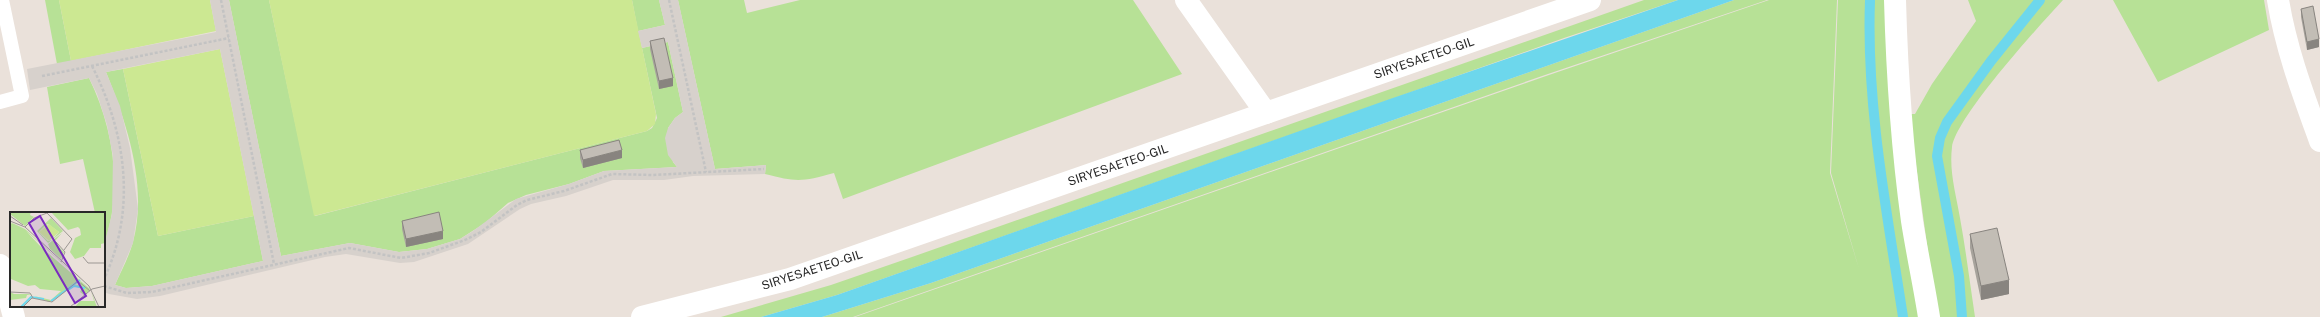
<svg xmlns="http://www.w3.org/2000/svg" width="2320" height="317" viewBox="0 0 2320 317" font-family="'Public Sans',sans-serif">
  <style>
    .green { fill: #b7e196 }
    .pitch { fill: #cce892 }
    .plaza { fill: #d7d1cc; fill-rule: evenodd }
    .water { fill: #6dd7ec }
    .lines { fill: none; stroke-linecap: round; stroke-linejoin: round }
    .stream { stroke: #6dd7ec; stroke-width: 10 }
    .path { stroke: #c3c3c3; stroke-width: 2.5; stroke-dasharray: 3 2; stroke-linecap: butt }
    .service { stroke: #fff; stroke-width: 14 }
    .minor { stroke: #fff; stroke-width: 22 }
    .tertiary { stroke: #fff; stroke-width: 22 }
    .wall { fill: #a7a39c }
    .shaded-wall { fill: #88847f }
    .building { fill: #c2bdb5; stroke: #88847f }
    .labels { text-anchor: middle; stroke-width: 3; stroke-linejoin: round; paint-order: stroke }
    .street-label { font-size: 12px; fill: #282828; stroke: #fff }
    .inset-river { fill: none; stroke: #6dd7ec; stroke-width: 2 }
    .inset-road { fill: none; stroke: #9c9793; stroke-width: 1 }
    .view { fill: #7b2cbf; fill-opacity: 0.15; stroke: #7b2cbf; stroke-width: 2 }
    .inset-edge { fill: none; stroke: #282828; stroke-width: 2 }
  </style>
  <rect width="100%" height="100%" fill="#eae1da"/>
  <path class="green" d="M 45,0 L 59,0 L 71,61 L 57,64 Z
    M 229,0 L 269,0 L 315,216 L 647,131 L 652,128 L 657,118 L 642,48 L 668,42 L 683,112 L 675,118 L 668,128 L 673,162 L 677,167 L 604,171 L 569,184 L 526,195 L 508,203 L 485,223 L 460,239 L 427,249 L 399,252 L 350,243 L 281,256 Z
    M 632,0 L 659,0 L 665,25 L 638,31 Z
    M 678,0 L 744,0 L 747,13 L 800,0 L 1133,0 L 1182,74 L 843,199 L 834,173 C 802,182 796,182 765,174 L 766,165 L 715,169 Z
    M 1644,0 L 1678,0 L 1564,38 L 837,295 L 761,317 L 721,317 L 831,285 L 912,257 Z
    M 1734,0 L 1767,0 L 1545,75 L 853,317 L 822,317 L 931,283 Z
    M 1769,0 L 1837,0 L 1830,173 L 1859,269 L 1867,317 L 855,317 L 1546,76 Z
    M 1838,0 L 1889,0 L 1920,317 L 1867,317 L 1859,269 L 1831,173 Z
    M 1968,0 L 2063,0 C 2039,26 1957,116 1952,147 C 1949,172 1956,194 1960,218 C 1966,251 1970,284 1975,317 L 1937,317 L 1909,114 L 1915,114 L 1932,84 L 1976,21 Z
    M 2113,0 L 2264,0 L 2269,30 L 2158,82 Z
    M 123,69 L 158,236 L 254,216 L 263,261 L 152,286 L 126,288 L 115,285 C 121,271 129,257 133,242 C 148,186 127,124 106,72 Z
    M 89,78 C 114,129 123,190 104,245 L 104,213 L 95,213 L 83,159 L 60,164 L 47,87 Z"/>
  <path class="pitch" d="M 59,0 L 210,0 L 216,31 L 71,61 Z
    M 269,0 L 632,0 L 656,114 L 655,124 L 647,131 L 314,216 Z
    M 220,49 L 254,216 L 158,236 L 123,69 Z"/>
  <path class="plaza" d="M 210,0 L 229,0 L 281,256 L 350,243 L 399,252 L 427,249 L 460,239 L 473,231 L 516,199 L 569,184 L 604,171 L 677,167 L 668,155 L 665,138 L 668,128 L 675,118 L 683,112 L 668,42 L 642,48 L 638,31 L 665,25 L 659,0 L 678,0 L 715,169 L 766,165 L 765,174 L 693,176 L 664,180 L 613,180 L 566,196 L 531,204 L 520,209 L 468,244 L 414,262 L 400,263 L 346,254 L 325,257 L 160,296 L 137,299 L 109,294 L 104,292 L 104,245 L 112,214 L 113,156 L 107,125 L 97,94 L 89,78 L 30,90 L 27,69 L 216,32 ZM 220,49 L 263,261 L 152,286 L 126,288 L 115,285 L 133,243 L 138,209 L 130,148 L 120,106 L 106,72 Z"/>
  <path class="water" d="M 1678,0 L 1734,0 L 931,283 L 822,317 L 761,317 L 837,295 L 1387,100 Z"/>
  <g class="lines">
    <path class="stream" d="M 1870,0 C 1866,107 1887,212 1903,317
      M 1962,317 L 1959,276 L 1937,156 L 1940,138 L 1947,122 L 1991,61 L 2040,0"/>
    <path class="path" d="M 221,0 L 274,264
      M 669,0 L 706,172
      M 92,66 C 126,133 137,209 104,279
      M 42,76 L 229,38
      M 104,286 L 127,293 L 152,292 L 349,248 L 401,258 L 429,253 L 465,240 L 481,232 L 517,205 L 527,200 L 564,191 L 612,174 L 653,175 L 764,169"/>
    <path class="service" d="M 0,102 L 22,96 L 2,0"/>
    <path class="minor" d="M 1186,0 L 1266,113
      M 1895,0 C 1897,74 1902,148 1912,221 C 1917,253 1924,285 1929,317
      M 2278,0 C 2286,49 2303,94 2320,141
      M 0,265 L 14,317"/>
    <path class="tertiary" d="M 642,317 L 790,279 L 1590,0"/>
  </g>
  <path class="wall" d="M 2301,9 L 2319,47 L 2307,50 L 2301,17 Z
    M 650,41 L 673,86 L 659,89 L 650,49 Z
    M 580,150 L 622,158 L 583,168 L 580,158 Z
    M 402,221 L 443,239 L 406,247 L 402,229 Z
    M 1970,234 L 2009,294 L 1981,300 L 1970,248 Z"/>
  <path class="shaded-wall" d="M 2319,39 L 2319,47 L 2307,50 L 2307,42 Z
    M 673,78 L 673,86 L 659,89 L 659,81 Z
    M 622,150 L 622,158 L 583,168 L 583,160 Z
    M 443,231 L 443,239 L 406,247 L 406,239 Z
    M 2009,280 L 2009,294 L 1981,300 L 1981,286 Z"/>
  <path class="building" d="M 2313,6 L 2319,39 L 2307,42 L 2301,9 Z
    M 664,38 L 673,78 L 659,81 L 650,41 Z
    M 619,140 L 622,150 L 583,160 L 580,150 Z
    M 439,212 L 443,231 L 406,239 L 402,221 Z
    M 1997,228 L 2009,280 L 1981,286 L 1970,234 Z"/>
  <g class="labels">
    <g class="street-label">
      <text transform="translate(1424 58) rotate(-19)" y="4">SIRYESAETEO-GIL</text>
      <text transform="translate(1118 165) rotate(-19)" y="4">SIRYESAETEO-GIL</text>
      <text transform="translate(812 270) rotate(-18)" y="4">SIRYESAETEO-GIL</text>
    </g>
  </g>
  <g transform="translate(10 212)">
    <rect width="95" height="95" fill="#eae1da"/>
    <path d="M 1,0 L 21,0 L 20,3 L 24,5 L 15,14 L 0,2 ZM 41,0 L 95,0 L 95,31 L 91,32 L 91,36 L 80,36 L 74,44 L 65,47 L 60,40 L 65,26 L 71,23 L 70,17 L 68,15 L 58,18 ZM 41,6 L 53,19 L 42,28 L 49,20 L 38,12 L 35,14 L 29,20 L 38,29 L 42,28 L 38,31 L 27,19 ZM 0,10 L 15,17 L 80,76 L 16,19 L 32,36 L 80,77 L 79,79 L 74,83 L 70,80 L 72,76 L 64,74 L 57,79 L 64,72 L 69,73 L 71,70 L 69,69 L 39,90 L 24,84 L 41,88 L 51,79 L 30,77 L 25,73 L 18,74 L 1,67 L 0,11 L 3,12 ZM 52,21 L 44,30 L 54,40 L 51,47 L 40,37 L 38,32 ZM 81,79 L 87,95 L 65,95 L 70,89 L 84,89 ZM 0,80 L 4,82 L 23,82 L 17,83 L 16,86 L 0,88 Z" fill="#b7e196"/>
    <path d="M 39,12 L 49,20 L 39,29 L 29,20 Z" fill="#cce892"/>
    <path class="inset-river" d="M 58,78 L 64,74 L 75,76M 41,89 L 70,68M 11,95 L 21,85 L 34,87"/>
    <path class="inset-road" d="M 0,4 L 13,13M 0,9 L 15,15 L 79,74 L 89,95M 15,15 L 24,6 L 37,1 L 62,27 L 54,38M 46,30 L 55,40 L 51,50M 73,45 L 78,51 L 95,51M 0,80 L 20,81 L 23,86M 13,95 L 22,86 L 42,90 L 68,69 L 80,79M 60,95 L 82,77 L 95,74"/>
    <path class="view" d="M 30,4 L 76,84 L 65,91 L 19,11 Z"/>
    <rect width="95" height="95" class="inset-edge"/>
  </g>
</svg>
